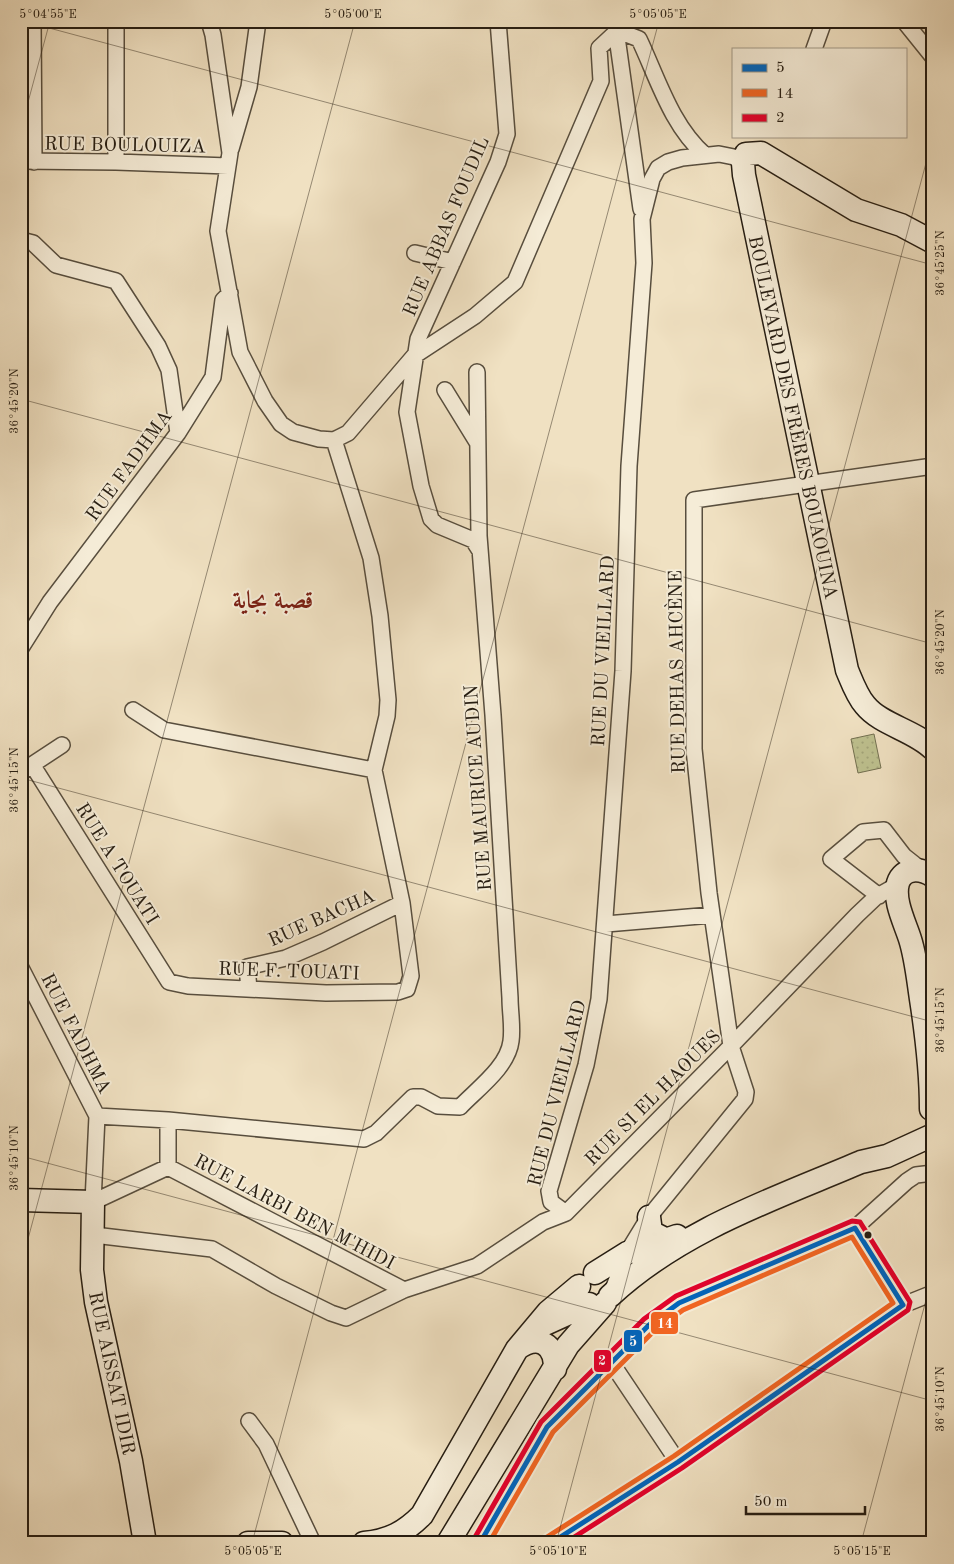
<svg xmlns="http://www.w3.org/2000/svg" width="954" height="1564" viewBox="0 0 954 1564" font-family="'Old Standard TT',Amiri,serif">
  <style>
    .park { fill: url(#park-dots); stroke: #726f50 }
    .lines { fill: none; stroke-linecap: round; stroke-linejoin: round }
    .street-casing { stroke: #584e3e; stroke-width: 18 }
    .secondary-casing { stroke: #261d12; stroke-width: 25 }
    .street { stroke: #f5ecd7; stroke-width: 15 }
    .secondary { stroke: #f5ecd7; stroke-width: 22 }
    .bus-1-casing { stroke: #f5ecd7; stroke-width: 9 }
    .bus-2-casing { stroke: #f5ecd7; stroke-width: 9 }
    .bus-3-casing { stroke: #f5ecd7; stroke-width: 9 }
    .bus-1 { stroke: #0065bd; stroke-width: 5 }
    .bus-2 { stroke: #f26522; stroke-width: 5 }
    .bus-3 { stroke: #e4002b; stroke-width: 5 }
    .ticks { fill: none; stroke: #261d12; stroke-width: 1; stroke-opacity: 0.45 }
    .bus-dot { fill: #261d12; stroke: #f5ecd7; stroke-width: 2 }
    .labels { text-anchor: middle; stroke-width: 4; stroke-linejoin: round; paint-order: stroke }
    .street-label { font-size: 19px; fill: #261d12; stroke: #f5ecd7 }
    .district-label { font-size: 24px; font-weight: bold; fill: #7a1f14; stroke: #f5ecd7 }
    .line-badge { stroke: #f5ecd7; stroke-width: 2 }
    .badge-label { font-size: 14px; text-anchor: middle; font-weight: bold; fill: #fff }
    .neatline { fill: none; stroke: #261d12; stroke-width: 2 }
    .ticks-label { font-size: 12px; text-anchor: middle; fill: #261d12 }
  </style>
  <defs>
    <pattern id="park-dots" width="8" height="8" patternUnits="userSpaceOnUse" patternTransform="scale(1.25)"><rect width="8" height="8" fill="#bec18f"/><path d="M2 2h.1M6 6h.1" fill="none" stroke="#a3a57a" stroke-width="1.8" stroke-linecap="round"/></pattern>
  </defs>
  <rect width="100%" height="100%" fill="#f0e1c2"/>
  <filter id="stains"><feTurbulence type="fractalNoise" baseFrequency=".004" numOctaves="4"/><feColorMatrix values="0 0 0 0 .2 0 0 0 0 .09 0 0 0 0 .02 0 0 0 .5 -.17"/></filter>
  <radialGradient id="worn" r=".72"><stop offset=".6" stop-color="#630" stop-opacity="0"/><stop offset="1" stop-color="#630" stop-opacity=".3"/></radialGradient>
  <path class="park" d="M 874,734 L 881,768 L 858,773 L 851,739 Z"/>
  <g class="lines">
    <g class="street-casing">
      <path id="street" d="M 33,21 L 34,162
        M 209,21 L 213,35 L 230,153 L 218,231 L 240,352 L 265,401 L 281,424 L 293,432 L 319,439 L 334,440 L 348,433 L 414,356 L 475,316 L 515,282 L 601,81 L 599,48 L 628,21
        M 904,21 L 933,57
        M 616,30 L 641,209
        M 616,30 L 639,39 C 658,79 671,125 705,155
        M 814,49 L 824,21
        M 231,149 L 249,87 L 258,21
        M 21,161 L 116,162 L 228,166
        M 116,162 L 116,21
        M 21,240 L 33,243 L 56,265 L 116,281 L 158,346 L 169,370 L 178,433
        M 415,253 L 453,262
        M 445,390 L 477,442
        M 480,551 L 473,540 L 437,525 L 431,519 L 421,486 L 407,412 L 418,339 L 498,162 L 507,134 L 498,21
        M 21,648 L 50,602 L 178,433 L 213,377 L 223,300 L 230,293
        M 133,710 L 164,730 L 374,770
        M 33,766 L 169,982 L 188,986 L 326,993 L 398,992 L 407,989 L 411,976 L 402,903 L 374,770 L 387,716 L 388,700 L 380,616 L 371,558 L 334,440
        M 21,772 L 62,745
        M 879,896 L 831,859 L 863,832 L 884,830 L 904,856 L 923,871
        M 606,924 L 712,915
        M 21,968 L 97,1116
        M 249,989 L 247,967 L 286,958 L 323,942 L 402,903
        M 168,1120 L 168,1167 L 93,1202 L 97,1116 L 168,1120 L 364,1139 L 376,1133 L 413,1097 L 421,1097 L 438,1106 L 460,1107 C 477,1089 508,1067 511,1041 C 513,1027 510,1012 510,998 L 493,715 L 479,536 L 477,372
        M 168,1167 L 404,1290
        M 566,1213 L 551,1202 L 549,1191 L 586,1065 L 599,999 L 623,671 L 629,466 L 644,263 L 642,219 L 652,179 L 658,168 L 668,162 L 682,158 L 719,154 L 734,157 L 743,163
        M 855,1228 L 903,1305
        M 94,1235 L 212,1249 L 276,1286 L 331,1313 L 346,1318 L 404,1290 L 477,1266 L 543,1222 L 566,1213 L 731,1046 L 857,915 L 876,897 L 897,885
        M 612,1292 L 627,1253 L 649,1217 L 745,1099 L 746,1092 L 731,1046 L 709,893 L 694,749 L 694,500 L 933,466
        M 611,1362 L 678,1462
        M 249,1421 L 266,1444 L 313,1543
        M 480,1543 L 547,1427 L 649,1325 L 679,1303 L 855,1228 L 907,1181 L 916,1175 L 933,1173
        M 551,1543 L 678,1462 L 903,1305 L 933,1293"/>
    </g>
    <g class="secondary-casing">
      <path id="secondary" d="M 933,242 L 901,225 L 856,210 L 761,153 L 746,154 L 743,163 L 744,175 L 847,670 C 852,682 857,696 865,705 C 881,725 914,730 933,749
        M 931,1109 C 931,1070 927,1038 921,999 C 918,979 916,958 910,939 C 905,923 893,900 898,883 C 903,867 921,868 933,876
        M 21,1200 L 93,1202 L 92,1270 L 96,1302 L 131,1461 L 145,1543
        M 649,1217 L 651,1232 L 665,1239
        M 595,1273 L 627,1253 L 677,1236
        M 610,1296 C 681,1230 774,1199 861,1162 L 887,1156 L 933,1135
        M 545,1324 L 589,1304
        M 517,1349 C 538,1334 555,1343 555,1369
        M 248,1543 L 282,1543
        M 364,1543 C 389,1541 405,1532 422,1515 L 517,1349 L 548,1312 L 579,1286
        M 448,1543 L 568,1345 L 605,1303"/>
    </g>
    <use href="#street" class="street"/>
    <use href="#secondary" class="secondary"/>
    <g class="bus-1-casing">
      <path id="bus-1" d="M 480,1543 L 547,1427 L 649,1325 L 679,1303 L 855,1228 L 903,1305 L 678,1462 L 551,1543"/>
    </g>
    <g class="bus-2-casing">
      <path id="bus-2" d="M 489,1543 L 553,1432 L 654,1331 L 683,1310 L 852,1237 L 893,1303 L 674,1456 L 547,1537"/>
    </g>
    <g class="bus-3-casing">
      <path id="bus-3" d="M 474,1539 L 541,1422 L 644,1319 L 676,1296 L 852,1221 L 860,1222 L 910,1302 L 908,1310 L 682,1468 L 565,1543"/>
    </g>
    <use href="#bus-1" class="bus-1"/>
    <use href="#bus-2" class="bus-2"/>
    <use href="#bus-3" class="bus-3"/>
  </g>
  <path class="ticks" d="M 23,21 L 933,265M 21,128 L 50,21M 21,399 L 933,644M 21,778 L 933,1022M 21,1156 L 933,1401M 21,1265 L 355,21M 21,1535 L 50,1543M 252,1543 L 659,21M 556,1543 L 933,137M 861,1543 L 933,1274"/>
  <circle class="bus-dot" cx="868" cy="1235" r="4.5"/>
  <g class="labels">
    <g class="street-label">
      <text transform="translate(125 144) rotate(1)" y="7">RUE BOULOUIZA</text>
      <text transform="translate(445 226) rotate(-67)" y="7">RUE ABBAS FOUDIL</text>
      <text transform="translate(794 417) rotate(78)" y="7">BOULEVARD DES FRÈRES BOUAOUINA</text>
      <text transform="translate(128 465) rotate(-54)" y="7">RUE FADHMA</text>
      <text transform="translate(602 651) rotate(-87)" y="7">RUE DU VIEILLARD</text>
      <text transform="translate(676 672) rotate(-91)" y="7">RUE DEHAS AHCÈNE</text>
      <text transform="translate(477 788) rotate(-94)" y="7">RUE MAURICE AUDIN</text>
      <text transform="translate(118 863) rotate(58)" y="7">RUE A TOUATI</text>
      <text transform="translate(321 917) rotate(-24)" y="7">RUE BACHA</text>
      <text transform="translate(289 970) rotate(2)" y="7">RUE F. TOUATI</text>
      <text transform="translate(77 1033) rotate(63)" y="7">RUE FADHMA</text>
      <text transform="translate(556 1093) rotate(-76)" y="7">RUE DU VIEILLARD</text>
      <text transform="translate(652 1097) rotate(-45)" y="7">RUE SI EL HAOUES</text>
      <text transform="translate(295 1211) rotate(28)" y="7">RUE LARBI BEN M'HIDI</text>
      <text transform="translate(113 1373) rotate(78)" y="7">RUE AISSAT IDIR</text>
    </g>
    <g class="district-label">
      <text x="273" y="608">قصبة بجاية</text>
    </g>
  </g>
  <g class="line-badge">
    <rect x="650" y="1311" width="29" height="24" rx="5" fill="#f26522"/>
    <rect x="623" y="1329" width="20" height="24" rx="5" fill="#0065bd"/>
    <rect x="593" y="1349" width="19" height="24" rx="5" fill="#e4002b"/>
  </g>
  <g class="badge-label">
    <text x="665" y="1328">14</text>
    <text x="633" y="1346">5</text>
    <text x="602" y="1365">2</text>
  </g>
  <rect width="954" height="1564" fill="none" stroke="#f0e1c2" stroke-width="55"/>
  <rect x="732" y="48" width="175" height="90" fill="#f5ecd7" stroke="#a29988"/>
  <rect x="742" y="64" width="25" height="8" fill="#0065bd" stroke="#a29988"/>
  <text x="776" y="72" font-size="15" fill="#261d12">5</text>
  <rect x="742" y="89" width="25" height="8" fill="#f26522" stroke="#a29988"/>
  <text x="776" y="98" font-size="15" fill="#261d12">14</text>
  <rect x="742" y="114" width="25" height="8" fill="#e4002b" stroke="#a29988"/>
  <text x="776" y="122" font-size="15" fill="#261d12">2</text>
  <path d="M746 1506v8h119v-8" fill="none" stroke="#261d12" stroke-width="2.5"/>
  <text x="754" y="1506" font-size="15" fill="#261d12" stroke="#f5ecd7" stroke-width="4" paint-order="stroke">50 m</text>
  <rect x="28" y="28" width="898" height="1508" class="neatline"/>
  <g class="ticks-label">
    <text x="48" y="18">5°04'55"E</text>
    <text x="353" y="18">5°05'00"E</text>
    <text x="658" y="18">5°05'05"E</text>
    <text transform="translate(940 263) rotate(-90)" y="4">36°45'25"N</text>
    <text transform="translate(14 401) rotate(-90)" y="4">36°45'20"N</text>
    <text transform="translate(940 642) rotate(-90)" y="4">36°45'20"N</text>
    <text transform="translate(14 780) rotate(-90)" y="4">36°45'15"N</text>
    <text transform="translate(940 1020) rotate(-90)" y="4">36°45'15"N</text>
    <text transform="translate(14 1158) rotate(-90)" y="4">36°45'10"N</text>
    <text transform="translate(940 1399) rotate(-90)" y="4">36°45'10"N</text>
    <text x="253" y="1555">5°05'05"E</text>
    <text x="558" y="1555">5°05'10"E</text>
    <text x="862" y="1555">5°05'15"E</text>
  </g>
  <rect width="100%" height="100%" filter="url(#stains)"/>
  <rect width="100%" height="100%" fill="url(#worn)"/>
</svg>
